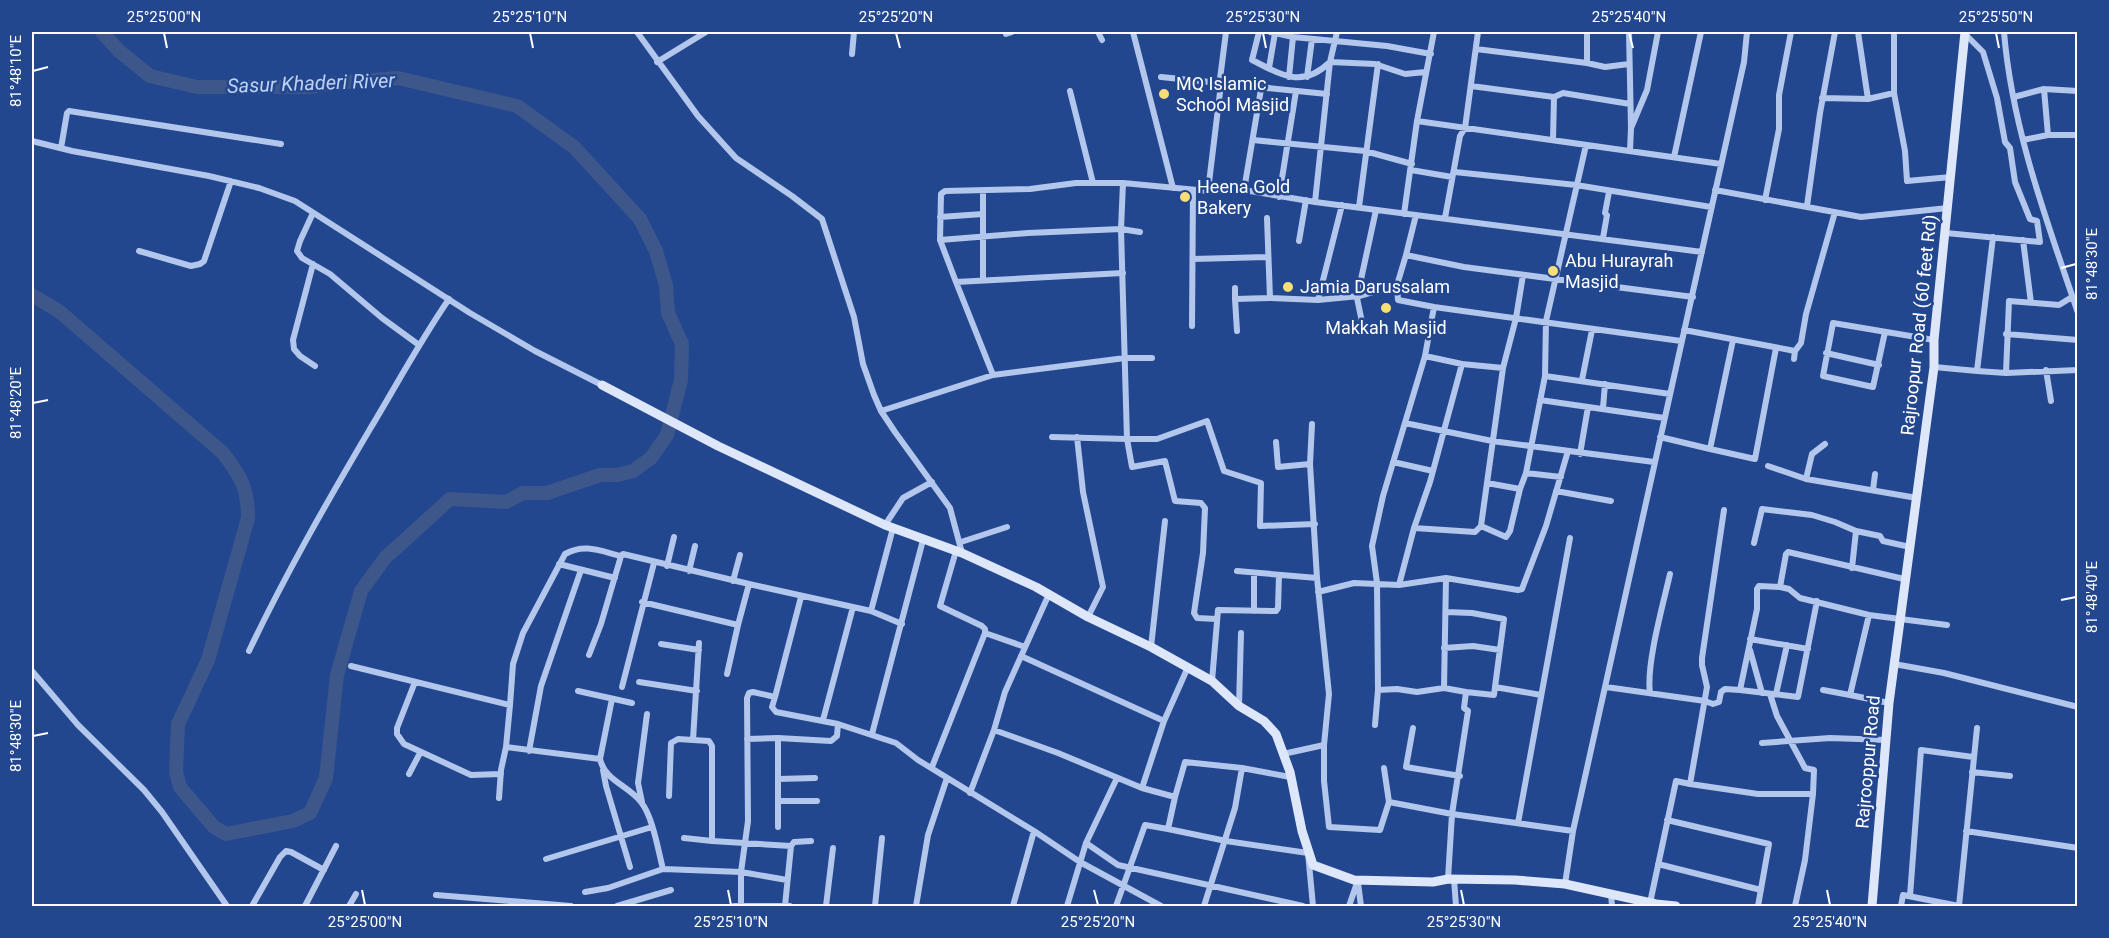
<svg xmlns="http://www.w3.org/2000/svg" width="2109" height="938" viewBox="0 0 2109 938" font-family="Roboto,sans-serif">
  <style>
    .lines { fill: none; stroke-linecap: round; stroke-linejoin: round }
    .river { stroke: #3e578b; stroke-width: 14 }
    .street { stroke: #b3c7ec; stroke-width: 6 }
    .secondary { stroke: #dee7f9; stroke-width: 9 }
    .ticks { fill: none; stroke: #fff; stroke-width: 2 }
    .poi-dot { fill: #f7de76; stroke: #23478f; stroke-width: 2 }
    .labels { text-anchor: middle; stroke-width: 5; stroke-linejoin: round; paint-order: stroke }
    .poi-label { font-size: 18px; fill: #fff; stroke: #23478f; text-anchor: start }
    .street-label { font-size: 18px; fill: #fff; stroke: #23478f }
    .water-label { font-size: 20px; font-style: italic; fill: #bfd1f3; stroke: #23478f }
    .neatline { fill: none; stroke: #fff; stroke-width: 2 }
    .ticks-label { font-size: 15px; text-anchor: middle; fill: #fff }
  </style>
  <rect width="100%" height="100%" fill="#23478f"/>
  <g class="lines">
    <path class="river" d="M 32,295 L 60,312 L 223,453 C 241,477 248,488 248,518 L 208,660 L 178,724 L 176,772 L 180,787 L 214,827 L 226,834 L 293,821 L 310,813 L 326,778 L 337,675 L 361,591 L 385,558 L 450,499 L 506,502 L 523,493 L 547,493 L 600,475 L 618,475 L 633,471 L 651,458 L 667,435 L 681,380 L 682,344 L 668,313 L 666,285 L 656,251 L 640,219 L 574,147 L 517,106 L 398,78 L 336,83 L 309,87 L 197,87 L 150,76 L 119,51 L 102,32"/>
    <path class="street" d="M 637,32 L 698,116 L 736,158 L 792,196 L 822,219 L 854,317 L 863,364 L 874,395 L 881,411 L 895,432 L 950,508 L 962,553
      M 1006,32 L 1006,34 L 1012,32
      M 1098,32 L 1102,40
      M 1133,32 L 1173,188
      M 1259,32 L 1252,60 C 1282,75 1302,89 1330,62 L 1375,64 L 1405,74 L 1426,72
      M 1270,32 L 1293,37 L 1387,46 L 1431,54
      M 1587,32 L 1587,63
      M 1629,32 L 1631,128 L 1630,151
      M 1858,32 L 1868,99
      M 2004,32 C 2012,129 2047,221 2078,313
      M 1476,49 L 1587,63 L 1605,67 L 1629,64
      M 852,54 L 854,32
      M 657,62 L 706,32
      M 1269,68 L 1275,33
      M 1161,77 L 1327,94
      M 1289,77 L 1293,37
      M 1307,77 L 1312,39
      M 1471,86 L 1554,97 L 1563,93 L 1630,104
      M 2044,89 L 2048,135
      M 1070,91 L 1093,183
      M 1894,93 L 1894,32
      M 2014,97 L 2044,89 L 2078,91
      M 1822,98 L 1868,99 L 1894,93 L 1905,151 L 1907,181 L 1951,177
      M 1417,121 L 1721,164
      M 1631,128 L 1647,90 L 1658,32
      M 1253,140 L 1365,151 L 1412,164
      M 1553,140 L 1554,97
      M 2023,140 L 2048,135 L 2078,135
      M 32,141 L 72,151 L 209,176 L 259,188 L 295,201 L 470,313 L 535,351 L 602,385
      M 61,148 L 67,113 L 69,111 L 281,144
      M 1674,157 L 1701,32
      M 1411,170 L 1452,177
      M 1455,172 L 1576,185 L 1711,207
      M 1123,183 L 1121,229 L 1127,439 L 1157,439 L 1207,421 L 1224,471 L 1261,483 L 1260,526 L 1315,524
      M 1244,190 L 1261,89
      M 1715,190 L 1861,217 L 1948,208
      M 1208,191 L 1221,84 L 1220,79 L 1226,32
      M 1279,197 L 1296,91
      M 1765,200 L 1779,129 L 1779,95 L 1791,32
      M 1315,202 L 1330,62 L 1337,32
      M 1807,206 L 1820,113 L 1835,32
      M 1359,207 L 1378,64
      M 313,213 L 300,241 L 297,251 L 302,258 L 330,274 L 382,318 L 419,345
      M 1404,214 L 1417,121 L 1434,32
      M 940,217 L 983,214
      M 1267,218 L 1270,298 L 1318,300 L 1359,296 L 1397,285
      M 1445,218 L 1460,136 L 1465,128 L 1478,32
      M 1140,232 L 1121,229 L 1028,233 L 940,240 L 941,194 L 945,191 L 1030,189 L 1076,183 L 1123,183 L 1208,191 L 1244,190 L 1315,202 L 1702,252
      M 1946,233 L 2040,242 L 2037,221 L 2030,219 L 2015,182 L 2010,148 L 2005,142 L 1997,98 L 1983,52 L 1965,34
      M 1603,238 L 1607,215 L 1605,213 L 1609,192
      M 940,240 L 956,282
      M 2023,240 L 2031,303
      M 1299,241 L 1306,200
      M 139,251 L 191,266 L 200,264 L 204,261 L 231,181
      M 1406,255 L 1416,215
      M 1193,259 L 1267,257
      M 313,264 L 293,340 L 294,349 L 300,356 L 315,366
      M 983,280 L 983,191
      M 1235,288 L 1235,299 L 1270,298
      M 2072,297 L 2059,305 L 2009,301 L 2006,373 L 2078,370
      M 1235,299 L 1237,331
      M 1318,300 L 1342,205
      M 1192,326 L 1193,190
      M 1363,327 L 1357,298 L 1376,210
      M 1684,330 L 1795,351
      M 1885,332 L 1873,387 L 1823,376 L 1833,323 L 1934,340
      M 2006,334 L 2078,340
      M 1733,340 L 1710,449 L 1755,459 L 1776,348
      M 1681,341 L 1434,307 L 1398,300 L 1397,285 L 1406,255 L 1464,267 L 1693,297
      M 1826,353 L 1879,365
      M 1425,356 L 1434,307
      M 1794,359 L 1795,351 L 1801,343 L 1806,314 L 1835,212
      M 1934,367 L 1977,371 L 1993,237
      M 2046,370 L 2051,401
      M 1977,371 L 2006,373
      M 993,375 L 1125,358 L 1152,358
      M 1545,376 L 1546,321 L 1586,145
      M 1582,380 L 1592,330
      M 1540,400 L 1664,418
      M 1603,408 L 1605,384
      M 881,411 L 993,375 L 956,282 L 1123,273
      M 1405,423 L 1492,441 L 1654,462
      M 1312,424 L 1310,464 L 1317,578 L 1329,694 L 1324,745 L 1324,781 L 1329,827 L 1380,830 L 1389,802 L 1452,814 L 1573,831
      M 1052,437 L 1127,439 L 1132,467 L 1165,461 L 1175,501 L 1201,503 L 1205,508 L 1203,553 L 1194,613 L 1197,618 L 1216,619
      M 1077,437 L 1083,492 L 1103,587 L 1088,617
      M 1660,437 L 1710,449
      M 1276,442 L 1278,467 L 1310,464
      M 1580,454 L 1588,407
      M 1393,462 L 1433,471
      M 1768,466 L 1806,479 L 1917,498
      M 1526,473 L 1545,376 L 1670,394
      M 1806,479 L 1812,454 L 1825,444
      M 1487,483 L 1520,489 L 1526,473 L 1561,477
      M 1873,490 L 1875,474
      M 1556,491 L 1611,501
      M 1724,510 L 1702,658 L 1702,665 L 1707,687 L 1690,784 L 1758,794 L 1813,794 L 1805,860 L 1795,906
      M 885,525 L 903,498 L 932,482
      M 1481,526 L 1503,368
      M 1414,528 L 1475,532 L 1481,526 L 1506,537 L 1510,531 L 1520,489
      M 961,542 L 1007,527
      M 1754,543 L 1762,509 L 1812,515 L 1835,522 L 1856,531 L 1880,536 L 1883,541 L 1910,547
      M 559,564 L 615,578
      M 667,566 L 674,537
      M 1852,568 L 1856,531
      M 689,571 L 695,546
      M 1237,571 L 1317,578
      M 1446,578 L 1518,590 L 1522,589 L 1546,526 L 1568,451
      M 1904,579 L 1788,552 L 1786,554 L 1780,587 L 1789,589 L 1800,598 L 1869,615 L 1947,625
      M 733,581 L 740,555
      M 1399,585 L 1414,528 L 1430,482 L 1462,364
      M 1780,587 L 1759,586 L 1757,589 L 1757,609 L 1740,690 L 1798,697 L 1817,601
      M 1318,592 L 1354,583 L 1399,585 L 1446,578 L 1444,688 L 1466,692 L 1464,708 L 1468,711 L 1452,814 L 1448,879
      M 642,602 L 738,625 L 749,584 L 871,611 L 893,528
      M 871,611 L 902,624
      M 1254,611 L 1254,573
      M 1446,612 L 1472,613 L 1504,619 L 1495,687 L 1541,695
      M 1869,615 L 1850,695 L 1889,703
      M 985,633 L 1025,647
      M 1750,639 L 1808,649
      M 699,643 L 693,740 L 709,741 L 712,746 L 712,841 L 791,846 L 785,906
      M 661,644 L 699,650
      M 1151,647 L 1165,521
      M 1444,648 L 1473,646 L 1500,650
      M 1750,650 L 1762,693
      M 249,651 C 285,575 327,502 370,429 C 396,386 420,341 449,299
      M 589,655 L 601,624 L 621,556 L 623,554 L 749,584
      M 1021,656 L 1164,721
      M 1894,664 L 1944,673 L 2078,707
      M 351,666 L 510,705 L 506,747 L 600,759
      M 32,671 L 78,725 L 144,790 L 162,812 L 227,906
      M 727,674 L 738,625
      M 1212,681 L 1218,610 L 1276,611 L 1278,608 L 1279,575
      M 415,682 L 397,728 L 397,734 L 404,744 L 471,775 L 501,774
      M 639,682 L 697,691
      M 622,687 L 654,563
      M 1606,687 L 1705,701 L 1713,704 L 1719,702 L 1721,692 L 1725,689 L 1740,690
      M 1378,690 L 1397,689 L 1417,692 L 1444,688
      M 1823,690 L 1850,695
      M 578,691 L 632,703
      M 1466,692 L 1494,695 L 1495,687
      M 1650,693 C 1646,664 1663,605 1670,574
      M 1770,694 L 1777,716 L 1805,768 L 1814,770 L 1813,794
      M 1776,694 L 1787,645
      M 775,697 L 801,597
      M 612,699 L 600,759 C 605,781 628,785 641,802 C 653,817 658,850 663,869 L 741,872 L 787,880
      M 510,705 L 513,664 L 523,633 L 565,554 C 585,543 600,551 621,556
      M 1239,706 L 1241,633
      M 823,720 L 853,607
      M 1375,725 L 1378,690 L 1377,583 L 1372,546 L 1383,496 L 1425,356 L 1462,364 L 1503,368 L 1516,318 L 1523,275
      M 1413,728 L 1406,767 L 1460,776
      M 994,730 L 1058,753 L 1142,788 L 1175,797 L 1185,762 L 1242,768 L 1290,777
      M 872,734 L 923,540
      M 778,738 L 778,827
      M 747,739 L 778,738 L 831,741 L 837,736 L 838,724
      M 1762,743 L 1830,738 L 1886,740
      M 529,751 L 541,686 L 581,570
      M 1283,754 L 1324,745
      M 932,767 L 985,633 L 985,629 L 982,626 L 940,606 L 956,551
      M 1384,768 L 1389,802
      M 603,770 L 606,786 L 630,867
      M 1972,772 L 2010,776
      M 409,774 L 420,753
      M 778,779 L 815,778
      M 1142,788 L 1164,721 L 1188,667
      M 970,793 L 994,730 L 1005,692 L 1049,594
      M 669,796 L 671,743 L 678,739 L 693,740
      M 1175,797 L 1168,829 L 1226,841 L 1308,853 L 1313,906
      M 499,798 L 501,770 L 506,747
      M 778,801 L 817,801
      M 642,802 L 638,783 L 647,714
      M 1667,820 L 1769,844 L 1758,906
      M 1518,823 L 1570,538
      M 1966,831 L 2078,848
      M 684,838 L 712,841
      M 1086,843 L 1118,865 L 1303,906
      M 791,846 L 794,842 L 811,841
      M 546,859 L 652,827
      M 1658,864 L 1761,890
      M 1454,879 L 1456,906
      M 1358,883 L 1361,906
      M 1565,884 L 1573,831 L 1744,62 L 1747,32
      M 585,892 L 608,888 L 663,869
      M 1611,894 L 1612,906
      M 436,895 L 571,906
      M 1910,896 L 1921,750 L 1973,757
      M 1650,903 L 1676,781 L 1690,784
      M 252,906 L 280,857 L 286,851 L 291,852 L 324,870
      M 305,906 L 336,846
      M 349,906 L 356,894
      M 617,906 L 671,890
      M 734,906 L 790,906
      M 741,906 L 741,872 L 748,821 L 747,698 L 749,693 L 753,692 L 775,697 L 772,707 L 776,712 L 838,724 L 896,743 L 918,760 L 1034,831 L 1080,862 L 1161,906
      M 826,906 L 833,848
      M 875,906 L 882,838
      M 916,906 L 928,835 L 947,778
      M 1013,906 L 1034,831
      M 1067,906 L 1086,843 L 1117,778
      M 1116,906 L 1145,825 L 1168,829
      M 1204,906 L 1235,808 L 1242,768
      M 1349,906 L 1358,880
      M 1901,906 L 1903,895 L 1959,906
      M 1959,906 L 1977,728"/>
    <path class="secondary" d="M 602,385 L 718,446 L 885,525 L 962,553 L 1036,587 L 1088,617 L 1151,647 L 1212,681 L 1239,706 L 1264,721 L 1276,734 L 1290,772 L 1302,831 L 1313,865 L 1354,880 L 1433,882 L 1448,879 L 1515,880 L 1565,884 L 1656,904 L 1676,906
      M 1872,906 L 1889,703 L 1934,367 L 1934,340 L 1965,32"/>
  </g>
  <path class="ticks" d="M 164,33 L 167,48M 530,33 L 533,48M 896,33 L 900,48M 1263,33 L 1266,48M 1629,33 L 1633,48M 1996,33 L 1999,48M 33,71 L 48,67M 2061,268 L 2076,264M 33,403 L 48,400M 2061,600 L 2076,597M 33,736 L 48,733M 362,890 L 365,905M 728,890 L 731,905M 1094,890 L 1098,905M 1461,890 L 1464,905M 1827,890 L 1830,905"/>
  <g class="poi-dot">
    <circle cx="1164" cy="94" r="6"/>
    <circle cx="1185" cy="197" r="6"/>
    <circle cx="1553" cy="271" r="6"/>
    <circle cx="1288" cy="287" r="6"/>
    <circle cx="1386" cy="308" r="6"/>
  </g>
  <g class="labels">
    <g class="poi-label">
      <text x="1176" y="90">MQ Islamic<tspan x="1176" dy="21">School Masjid</tspan></text>
      <text x="1197" y="193">Heena Gold<tspan x="1197" dy="21">Bakery</tspan></text>
      <text x="1565" y="267">Abu Hurayrah<tspan x="1565" dy="21">Masjid</tspan></text>
      <text x="1300" y="293">Jamia Darussalam</text>
      <text x="1386" y="334" text-anchor="middle">Makkah Masjid</text>
    </g>
    <g class="street-label">
      <text transform="translate(1919 325) rotate(-84)" y="6">Rajroopur Road (60 feet Rd)</text>
      <text transform="translate(1868 762) rotate(-85)" y="6">Rajrooppur Road</text>
    </g>
    <g class="water-label">
      <text transform="translate(311 83) rotate(-2)" y="7">Sasur Khaderi River</text>
    </g>
  </g>
  <rect width="2109" height="938" fill="none" stroke="#23478f" stroke-width="66"/>
  <rect x="33" y="33" width="2043" height="872" class="neatline"/>
  <g class="ticks-label">
    <text x="164" y="22">25°25'00"N</text>
    <text x="530" y="22">25°25'10"N</text>
    <text x="896" y="22">25°25'20"N</text>
    <text x="1263" y="22">25°25'30"N</text>
    <text x="1629" y="22">25°25'40"N</text>
    <text x="1996" y="22">25°25'50"N</text>
    <text transform="translate(16 71) rotate(-90)" y="5">81°48'10"E</text>
    <text transform="translate(2092 264) rotate(-90)" y="5">81°48'30"E</text>
    <text transform="translate(16 403) rotate(-90)" y="5">81°48'20"E</text>
    <text transform="translate(2092 597) rotate(-90)" y="5">81°48'40"E</text>
    <text transform="translate(16 736) rotate(-90)" y="5">81°48'30"E</text>
    <text x="365" y="927">25°25'00"N</text>
    <text x="731" y="927">25°25'10"N</text>
    <text x="1098" y="927">25°25'20"N</text>
    <text x="1464" y="927">25°25'30"N</text>
    <text x="1830" y="927">25°25'40"N</text>
  </g>
</svg>
